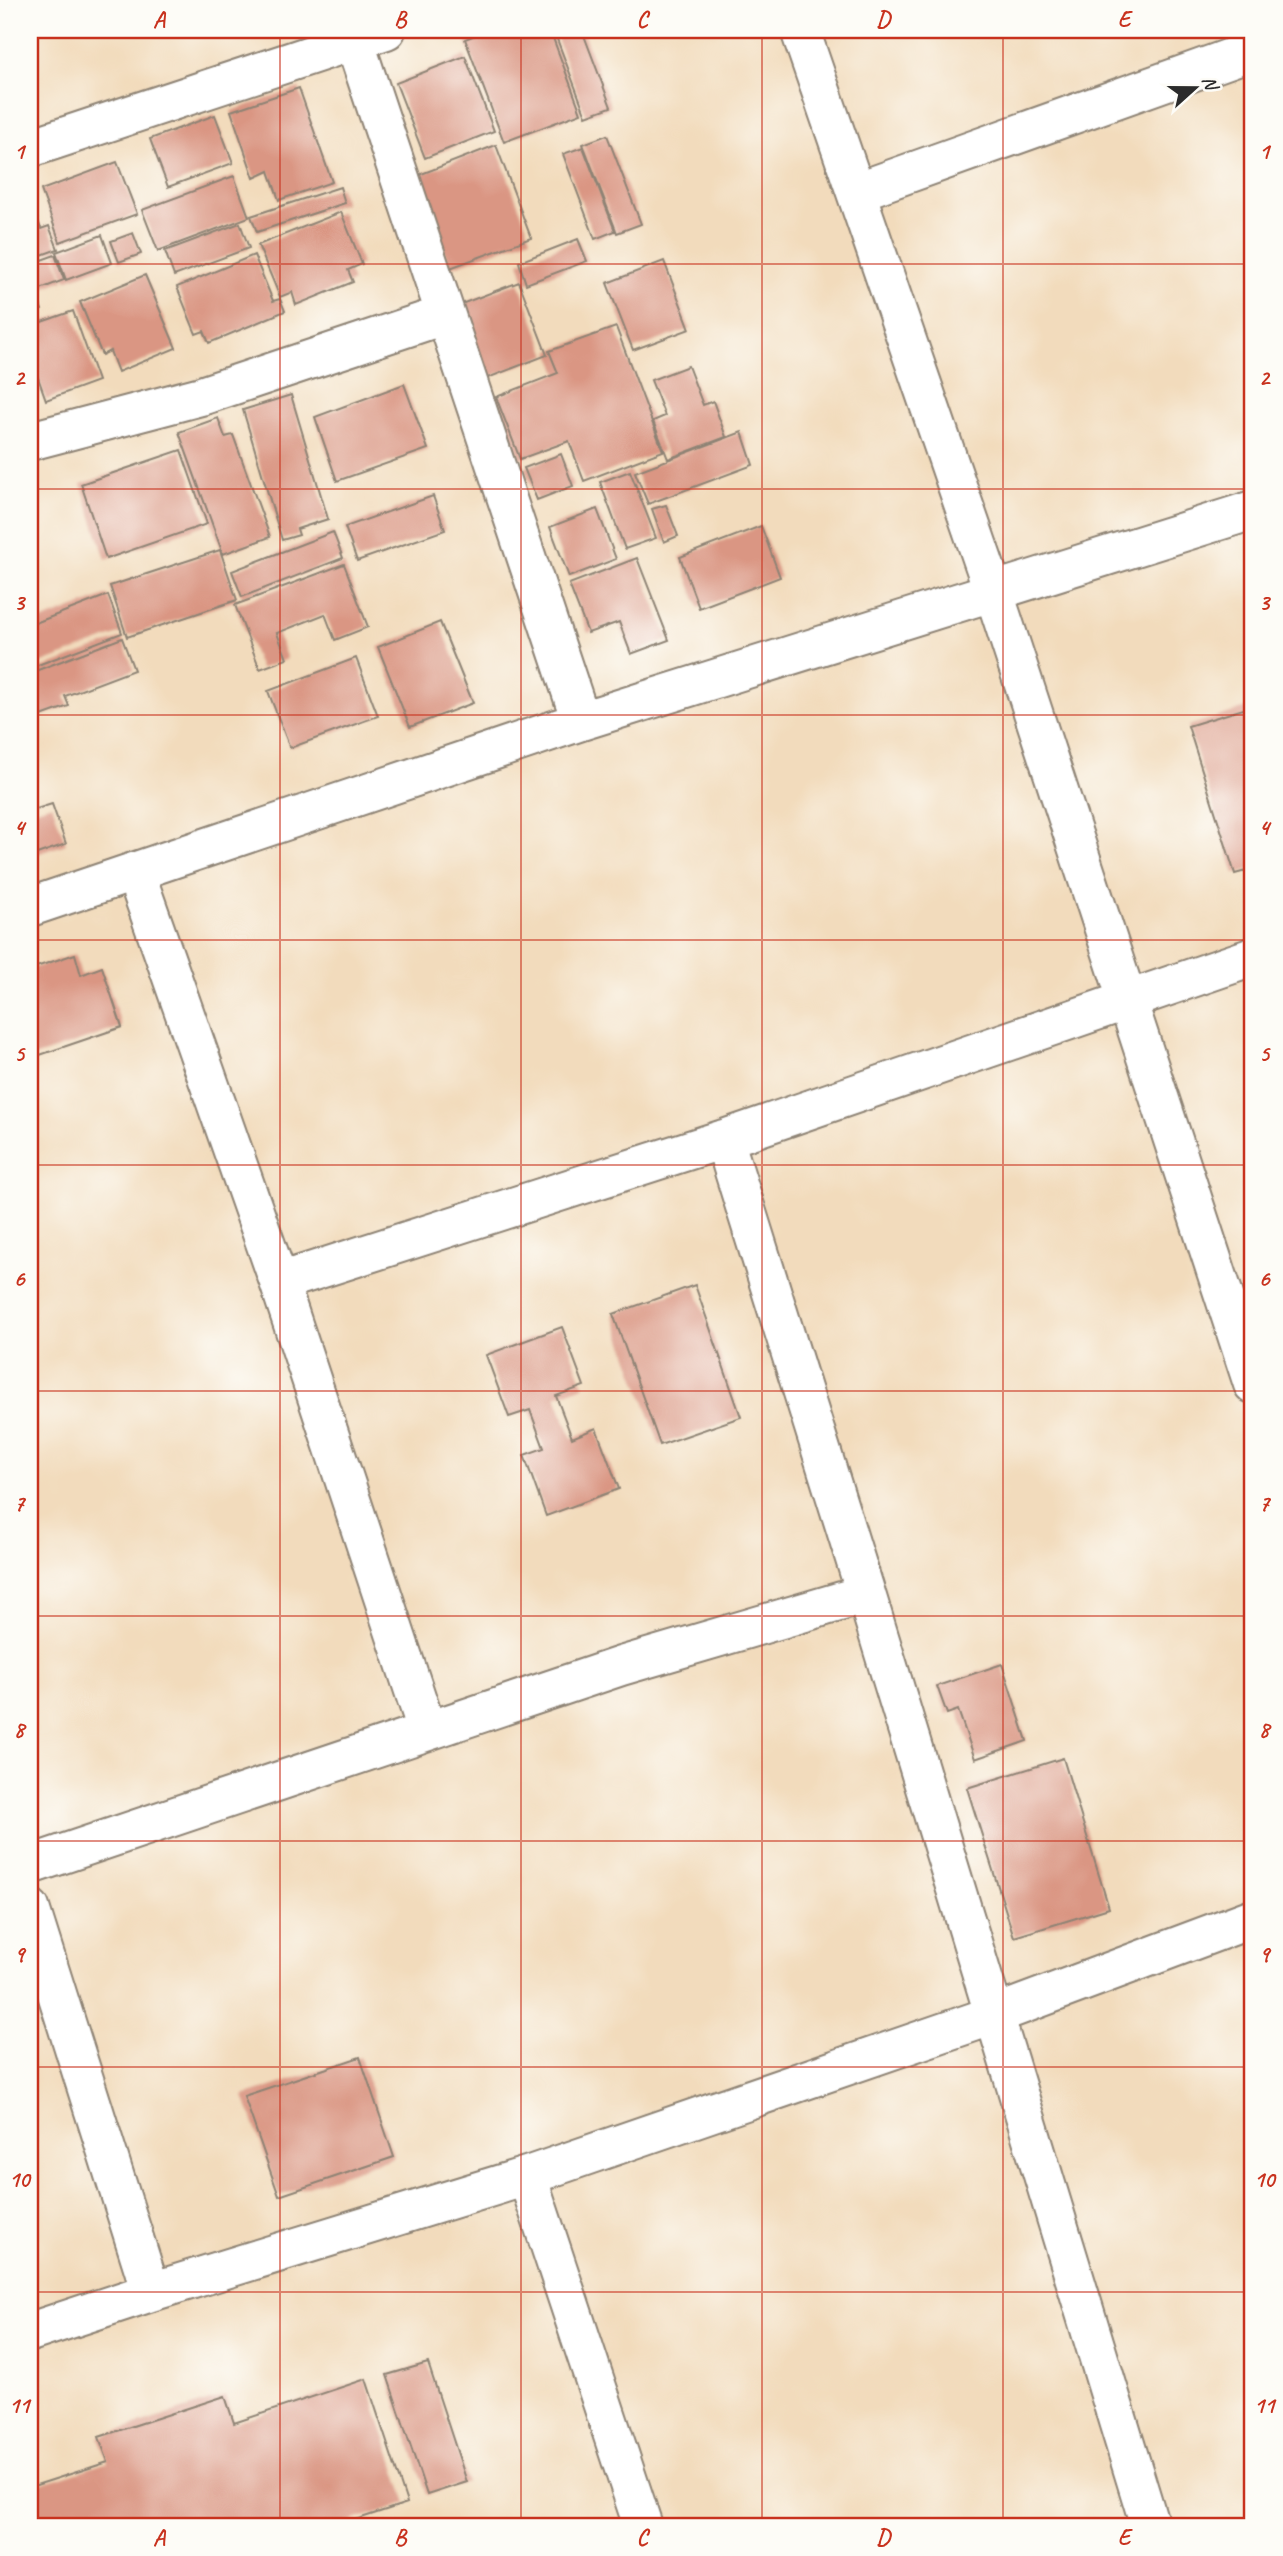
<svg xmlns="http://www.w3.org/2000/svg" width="1283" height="2556" viewBox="0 0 1283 2556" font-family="Caveat,sans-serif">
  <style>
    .building { fill: #da9683 }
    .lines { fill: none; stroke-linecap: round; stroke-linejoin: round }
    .minor-casing { stroke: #8e8374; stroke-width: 42 }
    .minor { stroke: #fff; stroke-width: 38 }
    .grid { fill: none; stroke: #c8321e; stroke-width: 2; stroke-opacity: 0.55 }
    .neatline { fill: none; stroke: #c8321e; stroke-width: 2.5 }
    .grid-label { font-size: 23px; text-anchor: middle; font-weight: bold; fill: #c8321e }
  </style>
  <rect width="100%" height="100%" fill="#fdfcf7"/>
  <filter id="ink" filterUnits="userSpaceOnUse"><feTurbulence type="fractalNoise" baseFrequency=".0143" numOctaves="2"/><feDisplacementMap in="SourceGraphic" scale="14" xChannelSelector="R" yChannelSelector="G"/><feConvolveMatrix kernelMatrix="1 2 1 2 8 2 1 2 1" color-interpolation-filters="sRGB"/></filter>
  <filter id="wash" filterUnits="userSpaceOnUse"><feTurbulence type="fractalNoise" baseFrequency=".00686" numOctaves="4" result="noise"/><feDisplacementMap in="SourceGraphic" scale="28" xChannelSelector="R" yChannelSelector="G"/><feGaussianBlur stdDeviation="1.57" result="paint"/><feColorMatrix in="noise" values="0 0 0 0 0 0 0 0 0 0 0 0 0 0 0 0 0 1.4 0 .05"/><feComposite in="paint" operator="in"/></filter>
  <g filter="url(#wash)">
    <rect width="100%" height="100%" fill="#f2dbbc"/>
    <g id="blocks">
      <path class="building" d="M 488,30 L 550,30 L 581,113 L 504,142 L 465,39 Z
        M 582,30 L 611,107 L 586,116 L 554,31 Z
        M 465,56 L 494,131 L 425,158 L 396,83 Z
        M 299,88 L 332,182 L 279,200 L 269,171 L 254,178 L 231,111 Z
        M 215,115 L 233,163 L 168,187 L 150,139 Z
        M 607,135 L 641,224 L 617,233 L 583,144 Z
        M 496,145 L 531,238 L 450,268 L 416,176 Z
        M 583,147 L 615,231 L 595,239 L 563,154 Z
        M 117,162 L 137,214 L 60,242 L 41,190 Z
        M 234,176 L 249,217 L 158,251 L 142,210 Z
        M 340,187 L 345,203 L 257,232 L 251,216 Z
        M 30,198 L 41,229 L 49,226 L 58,249 L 36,257 L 34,250 L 30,252 Z
        M 341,212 L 362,264 L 348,270 L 353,282 L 296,305 L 292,292 L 280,297 L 258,245 Z
        M 240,223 L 249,248 L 174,276 L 165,251 Z
        M 133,233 L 141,254 L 119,262 L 111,241 Z
        M 102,235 L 112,263 L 66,280 L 56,252 Z
        M 578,239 L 587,261 L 526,284 L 519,262 Z
        M 55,255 L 64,280 L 35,291 L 42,310 L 30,315 L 30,264 Z
        M 254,255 L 273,301 L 280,299 L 285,311 L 209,343 L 204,331 L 196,334 L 177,287 Z
        M 664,261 L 690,329 L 633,350 L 607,283 Z
        M 145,275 L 176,348 L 118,372 L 110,351 L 102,355 L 80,302 Z
        M 519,282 L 547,355 L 485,379 L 456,306 Z
        M 73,311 L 98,381 L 46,400 L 30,355 L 30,326 Z
        M 616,327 L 663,451 L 584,481 L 569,441 L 520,459 L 496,397 L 558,373 L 549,351 Z
        M 688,366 L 703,405 L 713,401 L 726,437 L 668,459 L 653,421 L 665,416 L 651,380 Z
        M 404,384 L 428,449 L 337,481 L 315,417 Z
        M 291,395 L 328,519 L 297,529 L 299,535 L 282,540 L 243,410 Z
        M 218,418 L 225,437 L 233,435 L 270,537 L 223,554 L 179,432 Z
        M 742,432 L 753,465 L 648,504 L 635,472 Z
        M 181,450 L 207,524 L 106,559 L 81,484 Z
        M 561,454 L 573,486 L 537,500 L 524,468 Z
        M 630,471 L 656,538 L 625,549 L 600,482 Z
        M 433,496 L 445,530 L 357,561 L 345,527 Z
        M 666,505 L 678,536 L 664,542 L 652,509 Z
        M 597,509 L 616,559 L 569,577 L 550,527 Z
        M 761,526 L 780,577 L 699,608 L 680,557 Z
        M 333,532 L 343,558 L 242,597 L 232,571 Z
        M 220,550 L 237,600 L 127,637 L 110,586 Z
        M 637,558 L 669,640 L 631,654 L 619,622 L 588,633 L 569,584 Z
        M 344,564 L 368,627 L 335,640 L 325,614 L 277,633 L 287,659 L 260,669 L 235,605 Z
        M 108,595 L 122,633 L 30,668 L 30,625 Z
        M 440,622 L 473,703 L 410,727 L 378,647 Z
        M 122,638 L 134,670 L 65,696 L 69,706 L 30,720 L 30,673 Z
        M 356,658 L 378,716 L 290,748 L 268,691 Z
        M 1253,706 L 1253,869 L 1235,874 L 1188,726 Z
        M 52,804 L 66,844 L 31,856 L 30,811 Z
        M 75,954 L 81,975 L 102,967 L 122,1027 L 34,1057 L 30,1046 L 30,969 Z
        M 695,1285 L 741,1417 L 660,1445 L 613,1314 Z
        M 562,1327 L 584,1386 L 556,1396 L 572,1438 L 596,1428 L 619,1489 L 546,1516 L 524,1455 L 544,1448 L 530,1410 L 509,1417 L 486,1355 Z
        M 1002,1664 L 1027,1741 L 975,1759 L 958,1710 L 947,1714 L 937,1686 Z
        M 1063,1758 L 1109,1908 L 1014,1937 L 967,1788 Z
        M 360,2057 L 394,2157 L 279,2196 L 244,2096 Z
        M 428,2363 L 467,2482 L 427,2495 L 387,2375 Z
        M 366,2379 L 407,2503 L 337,2526 L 30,2526 L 30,2487 L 108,2462 L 99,2437 L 225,2396 L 234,2423 Z"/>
    </g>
  </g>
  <g filter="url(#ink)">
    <use href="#blocks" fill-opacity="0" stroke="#8e8374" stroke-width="2"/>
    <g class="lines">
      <g class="minor-casing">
        <path id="minor" d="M 800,30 L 994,593 L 1253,1384
          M 354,40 L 581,721
          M 30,148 L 386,30
          M 856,192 L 1253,50
          M 30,441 L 201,396 L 444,315
          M 135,872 L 279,1282 L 427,1730
          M 30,907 L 581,721 L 1253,510
          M 724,1139 L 866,1594 L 1150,2526
          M 279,1282 L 724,1139 L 1253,957
          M 30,1865 L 621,1666 L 866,1594
          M 30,1908 L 151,2292
          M 527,2176 L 643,2526
          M 30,2332 L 151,2292 L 527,2176 L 994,2015 L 1253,1918"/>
      </g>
      <use href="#minor" class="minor"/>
    </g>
  </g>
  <path class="grid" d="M 280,30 L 280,2526M 521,30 L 521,2526M 762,30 L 762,2526M 1003,30 L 1003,2526M 30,264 L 1253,264M 30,489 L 1253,489M 30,715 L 1253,715M 30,940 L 1253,940M 30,1165 L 1253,1165M 30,1391 L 1253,1391M 30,1616 L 1253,1616M 30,1841 L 1253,1841M 30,2067 L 1253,2067M 30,2292 L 1253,2292"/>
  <rect width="1283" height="2556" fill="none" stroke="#fdfcf7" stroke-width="77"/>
  <g transform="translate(1195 88) rotate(69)" stroke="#fdfcf7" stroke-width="5" paint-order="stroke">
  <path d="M0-5L12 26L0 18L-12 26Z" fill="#2b2b2b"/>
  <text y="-10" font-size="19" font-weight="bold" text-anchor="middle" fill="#2b2b2b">N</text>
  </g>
  <rect x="38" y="38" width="1206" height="2480" class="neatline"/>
  <g class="grid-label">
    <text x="159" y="27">A</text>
    <text x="400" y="27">B</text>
    <text x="642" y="27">C</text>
    <text x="883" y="27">D</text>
    <text x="1124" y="27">E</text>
    <text x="19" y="159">1</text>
    <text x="1264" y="159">1</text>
    <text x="19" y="385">2</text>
    <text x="1264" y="385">2</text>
    <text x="19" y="610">3</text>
    <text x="1264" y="610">3</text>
    <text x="19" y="835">4</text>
    <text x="1264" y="835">4</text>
    <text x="19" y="1061">5</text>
    <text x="1264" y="1061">5</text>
    <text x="19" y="1286">6</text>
    <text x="1264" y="1286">6</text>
    <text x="19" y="1511">7</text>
    <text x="1264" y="1511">7</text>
    <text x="19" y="1737">8</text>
    <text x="1264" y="1737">8</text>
    <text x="19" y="1962">9</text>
    <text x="1264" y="1962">9</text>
    <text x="19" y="2187">10</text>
    <text x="1264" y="2187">10</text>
    <text x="19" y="2413">11</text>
    <text x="1264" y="2413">11</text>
    <text x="159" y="2545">A</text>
    <text x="400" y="2545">B</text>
    <text x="642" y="2545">C</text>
    <text x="883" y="2545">D</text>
    <text x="1124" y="2545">E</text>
  </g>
</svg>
